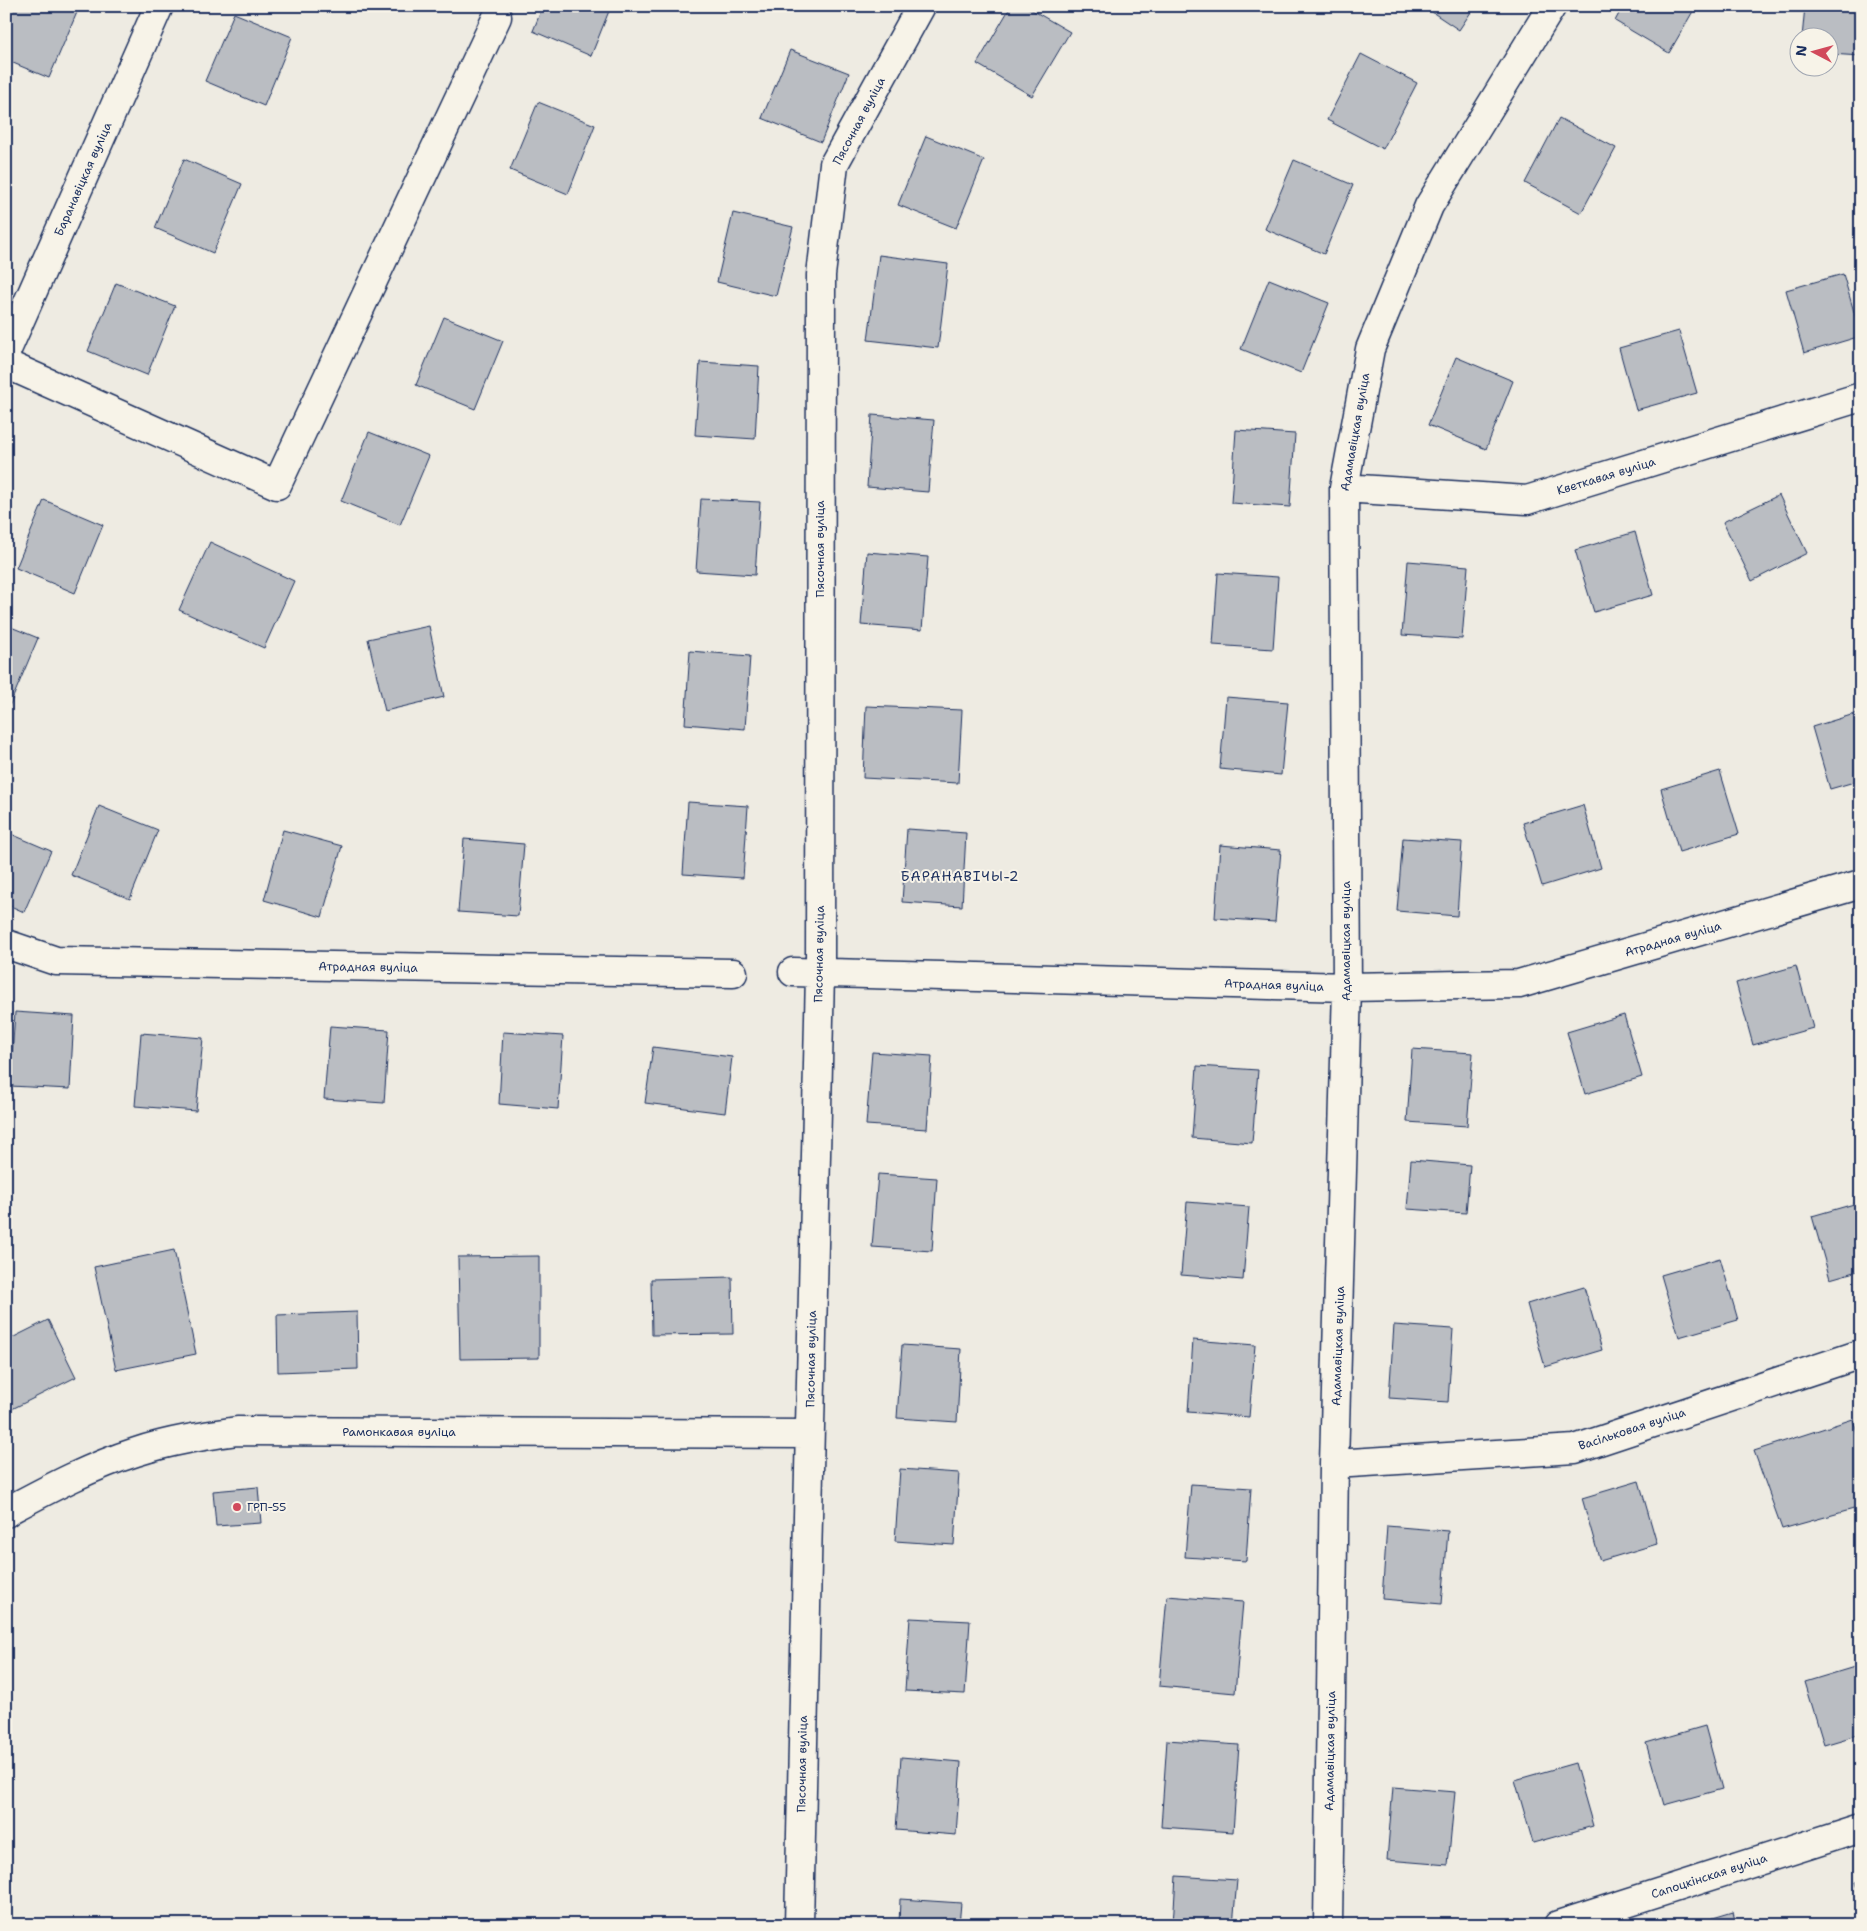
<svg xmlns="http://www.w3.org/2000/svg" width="1867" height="1931" viewBox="0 0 1867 1931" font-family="'Shantell Sans',sans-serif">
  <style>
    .building { fill: #babdc2; stroke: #1b2f5e }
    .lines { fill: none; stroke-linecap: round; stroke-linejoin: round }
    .minor-casing { stroke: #1b2f5e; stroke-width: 31 }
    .minor { stroke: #f7f3e8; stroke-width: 28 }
    .poi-dot { fill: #d1495b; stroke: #f7f3e8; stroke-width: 2 }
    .labels { text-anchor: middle; stroke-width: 4; stroke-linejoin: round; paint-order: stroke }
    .street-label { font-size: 12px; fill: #1b2f5e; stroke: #f7f3e8 }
    .poi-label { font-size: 12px; fill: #1b2f5e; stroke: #f7f3e8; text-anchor: start }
    .neighbourhood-label { font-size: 14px; letter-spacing: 1px; fill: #1b2f5e; stroke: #f7f3e8 }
  </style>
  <rect width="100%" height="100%" fill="#eeebe2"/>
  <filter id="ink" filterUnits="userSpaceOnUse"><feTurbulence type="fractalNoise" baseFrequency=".02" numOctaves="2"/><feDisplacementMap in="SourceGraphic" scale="10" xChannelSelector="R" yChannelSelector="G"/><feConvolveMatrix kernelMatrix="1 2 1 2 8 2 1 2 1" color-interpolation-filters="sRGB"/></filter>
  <g filter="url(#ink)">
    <path class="building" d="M 9,6 L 69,6 L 78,10 L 49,78 L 6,60 L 6,14 Z
      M 543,6 L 611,6 L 591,56 L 533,31 Z
      M 1011,6 L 1025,6 L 1070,32 L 1032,96 L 977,64 Z
      M 1423,6 L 1475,6 L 1459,30 Z
      M 1623,6 L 1696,6 L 1669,53 L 1615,21 Z
      M 1805,6 L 1861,6 L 1861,56 L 1830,54 L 1830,38 L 1802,38 Z
      M 234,13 L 292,37 L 264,106 L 205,81 Z
      M 790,50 L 849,73 L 821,142 L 762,118 Z
      M 1361,54 L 1417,83 L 1383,149 L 1327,120 Z
      M 538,102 L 595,125 L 568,194 L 510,170 Z
      M 1559,118 L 1616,148 L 1581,213 L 1525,183 Z
      M 926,136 L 984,160 L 956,228 L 898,205 Z
      M 184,159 L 242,184 L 213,253 L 155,228 Z
      M 1294,160 L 1353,185 L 1324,254 L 1265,229 Z
      M 733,213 L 793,227 L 776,296 L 717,282 Z
      M 879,255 L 948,264 L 938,348 L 868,340 Z
      M 1843,274 L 1861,336 L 1804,353 L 1786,290 Z
      M 1269,279 L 1329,303 L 1301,373 L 1241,349 Z
      M 116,283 L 175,306 L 147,375 L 88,351 Z
      M 444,317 L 503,341 L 475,409 L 416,385 Z
      M 1679,331 L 1697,393 L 1636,410 L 1619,348 Z
      M 1456,357 L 1513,381 L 1486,449 L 1428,425 Z
      M 700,362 L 759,366 L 755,439 L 695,435 Z
      M 872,415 L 934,420 L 928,492 L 867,487 Z
      M 1236,430 L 1295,434 L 1290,507 L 1231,503 Z
      M 369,432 L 429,456 L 400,525 L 341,501 Z
      M 1779,495 L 1807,553 L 1752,581 L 1723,522 Z
      M 701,499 L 760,502 L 755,575 L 696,571 Z
      M 44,500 L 103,525 L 75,593 L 16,568 Z
      M 1635,532 L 1653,595 L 1594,612 L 1575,550 Z
      M 210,542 L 294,581 L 264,648 L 179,610 Z
      M 867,552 L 928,557 L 922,630 L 861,625 Z
      M 1408,561 L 1468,566 L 1462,639 L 1402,635 Z
      M 1218,573 L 1278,577 L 1273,649 L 1213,645 Z
      M 6,625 L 38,638 L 6,714 Z
      M 429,626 L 444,697 L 385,711 L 368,639 Z
      M 690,651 L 750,656 L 745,729 L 685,724 Z
      M 1226,697 L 1288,702 L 1281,775 L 1220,769 Z
      M 866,706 L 962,710 L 958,783 L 863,778 Z
      M 1861,712 L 1861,780 L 1830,789 L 1812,727 Z
      M 1720,771 L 1739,834 L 1679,852 L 1661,789 Z
      M 688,802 L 748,806 L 743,878 L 683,874 Z
      M 1583,805 L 1601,868 L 1542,886 L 1523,823 Z
      M 99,806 L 158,830 L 130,899 L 71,875 Z
      M 907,829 L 966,833 L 962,906 L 902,902 Z
      M 283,830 L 342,846 L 322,917 L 264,900 Z
      M 11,834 L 51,851 L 24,912 L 6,904 L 6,843 Z
      M 1403,838 L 1462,842 L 1457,916 L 1397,911 Z
      M 464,839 L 524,844 L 518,916 L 458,912 Z
      M 1220,845 L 1281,850 L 1275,922 L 1215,918 Z
      M 1796,966 L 1813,1028 L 1753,1045 L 1736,983 Z
      M 15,1012 L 74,1016 L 70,1089 L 10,1086 Z
      M 1624,1015 L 1642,1077 L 1585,1094 L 1567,1032 Z
      M 330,1026 L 389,1030 L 384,1103 L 324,1099 Z
      M 503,1032 L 563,1036 L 558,1109 L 499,1104 Z
      M 141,1033 L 203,1038 L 196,1111 L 135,1106 Z
      M 653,1047 L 732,1057 L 725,1113 L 645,1103 Z
      M 1412,1049 L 1473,1053 L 1467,1126 L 1407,1122 Z
      M 872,1052 L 932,1056 L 927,1129 L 866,1125 Z
      M 1197,1066 L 1258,1070 L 1252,1143 L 1192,1138 Z
      M 1411,1160 L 1470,1165 L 1466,1213 L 1407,1209 Z
      M 878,1174 L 937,1178 L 932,1251 L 872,1247 Z
      M 1187,1202 L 1249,1207 L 1243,1280 L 1181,1275 Z
      M 1861,1202 L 1861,1270 L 1830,1279 L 1812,1216 Z
      M 174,1250 L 196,1354 L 116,1370 L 94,1267 Z
      M 539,1256 L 539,1358 L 460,1359 L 458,1257 Z
      M 1720,1258 L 1738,1320 L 1679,1337 L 1661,1275 Z
      M 732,1277 L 733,1334 L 652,1335 L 651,1279 Z
      M 1584,1287 L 1602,1350 L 1545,1367 L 1527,1304 Z
      M 357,1312 L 358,1369 L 278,1372 L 277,1315 Z
      M 48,1320 L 76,1377 L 6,1412 L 6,1341 Z
      M 1394,1325 L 1453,1329 L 1448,1402 L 1389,1398 Z
      M 1193,1340 L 1255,1345 L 1249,1417 L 1188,1412 Z
      M 902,1345 L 961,1349 L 957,1422 L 897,1418 Z
      M 1853,1419 L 1861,1448 L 1861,1507 L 1782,1529 L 1754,1451 Z
      M 900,1469 L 959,1473 L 954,1545 L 895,1541 Z
      M 1639,1481 L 1657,1544 L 1600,1561 L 1582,1498 Z
      M 1191,1484 L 1251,1488 L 1246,1561 L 1185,1557 Z
      M 258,1487 L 261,1523 L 216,1526 L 213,1491 Z
      M 1387,1526 L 1448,1531 L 1442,1604 L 1382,1599 Z
      M 1167,1596 L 1243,1602 L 1235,1693 L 1159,1686 Z
      M 910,1618 L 970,1621 L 965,1694 L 905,1691 Z
      M 1861,1665 L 1861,1734 L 1824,1745 L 1805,1682 Z
      M 1705,1726 L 1722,1789 L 1664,1805 L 1646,1743 Z
      M 1167,1740 L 1239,1745 L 1233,1832 L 1161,1827 Z
      M 901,1757 L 961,1762 L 956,1835 L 896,1830 Z
      M 1575,1763 L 1593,1826 L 1533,1843 L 1515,1780 Z
      M 1393,1787 L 1455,1792 L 1448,1865 L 1387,1860 Z
      M 1176,1876 L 1237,1880 L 1233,1925 L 1173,1925 Z
      M 1861,1880 L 1861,1900 L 1856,1881 Z
      M 900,1899 L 961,1903 L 959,1925 L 899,1925 Z
      M 1733,1912 L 1736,1925 L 1690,1925 Z"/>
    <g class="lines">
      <g class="minor-casing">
        <path id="minor" d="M 6,352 L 159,6
          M 6,364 L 277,485 L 497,17
          M 1344,488 L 1527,500 L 1861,397
          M 6,944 L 56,961 L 733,973
          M 793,972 L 1347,987 L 1519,984 L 1861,884
          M 1334,1464 L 1575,1449 L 1861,1354
          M 6,1513 L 11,1509 C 52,1487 92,1466 136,1452 C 169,1441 203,1436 237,1431 L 809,1434
          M 799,1925 L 820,973 L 821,275 L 834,164 L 921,6
          M 1328,1925 L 1334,1464 L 1347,987 L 1344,488 L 1370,349 L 1429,206 L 1552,6
          M 1558,1925 L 1861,1828"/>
      </g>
      <use href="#minor" class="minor"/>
    </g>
  </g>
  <circle class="poi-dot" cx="237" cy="1507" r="5"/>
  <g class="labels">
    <g class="street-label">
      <text transform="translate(859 121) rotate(-62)" y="4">Пясочная вуліца</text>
      <text transform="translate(83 179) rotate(-66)" y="4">Баранавіцкая вуліца</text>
      <text transform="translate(1355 432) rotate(-80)" y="4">Адамавіцкая вуліца</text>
      <text transform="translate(1606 476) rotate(-17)" y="4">Кветкавая вуліца</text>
      <text transform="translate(820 549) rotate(-90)" y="4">Пясочная вуліца</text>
      <text transform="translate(1673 939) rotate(-16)" y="4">Атрадная вуліца</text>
      <text transform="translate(1346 941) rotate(-90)" y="4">Адамавіцкая вуліца</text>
      <text transform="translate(819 954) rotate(-89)" y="4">Пясочная вуліца</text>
      <text transform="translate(368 967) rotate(1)" y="4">Атрадная вуліца</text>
      <text transform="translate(1274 985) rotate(2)" y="4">Атрадная вуліца</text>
      <text transform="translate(1338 1346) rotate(-88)" y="4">Адамавіцкая вуліца</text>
      <text transform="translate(811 1359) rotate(-89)" y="4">Пясочная вуліца</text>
      <text transform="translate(1632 1429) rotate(-18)" y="4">Васільковая вуліца</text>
      <text x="399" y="1436">Рамонкавая вуліца</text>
      <text transform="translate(1330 1751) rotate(-89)" y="4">Адамавіцкая вуліца</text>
      <text transform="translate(802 1764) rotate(-89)" y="4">Пясочная вуліца</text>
      <text transform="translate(1709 1876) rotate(-18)" y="4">Сапоцкінская вуліца</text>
    </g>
    <g class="poi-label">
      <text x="247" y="1511">ГРП-55</text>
    </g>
    <g class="neighbourhood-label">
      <text x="960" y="881">БАРАНАВІЧЫ-2</text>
    </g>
  </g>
  <rect width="1867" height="1931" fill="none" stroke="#f7f3e8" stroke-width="25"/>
  <rect x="12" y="12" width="1842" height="1906" fill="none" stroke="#1b2f5e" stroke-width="2" filter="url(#ink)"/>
  <g transform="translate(1814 52) rotate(276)"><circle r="24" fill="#f7f3e8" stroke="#9fa5b1"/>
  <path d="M0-4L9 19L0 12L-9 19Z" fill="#d1495b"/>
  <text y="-8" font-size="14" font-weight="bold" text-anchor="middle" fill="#1b2f5e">N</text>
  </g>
</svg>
